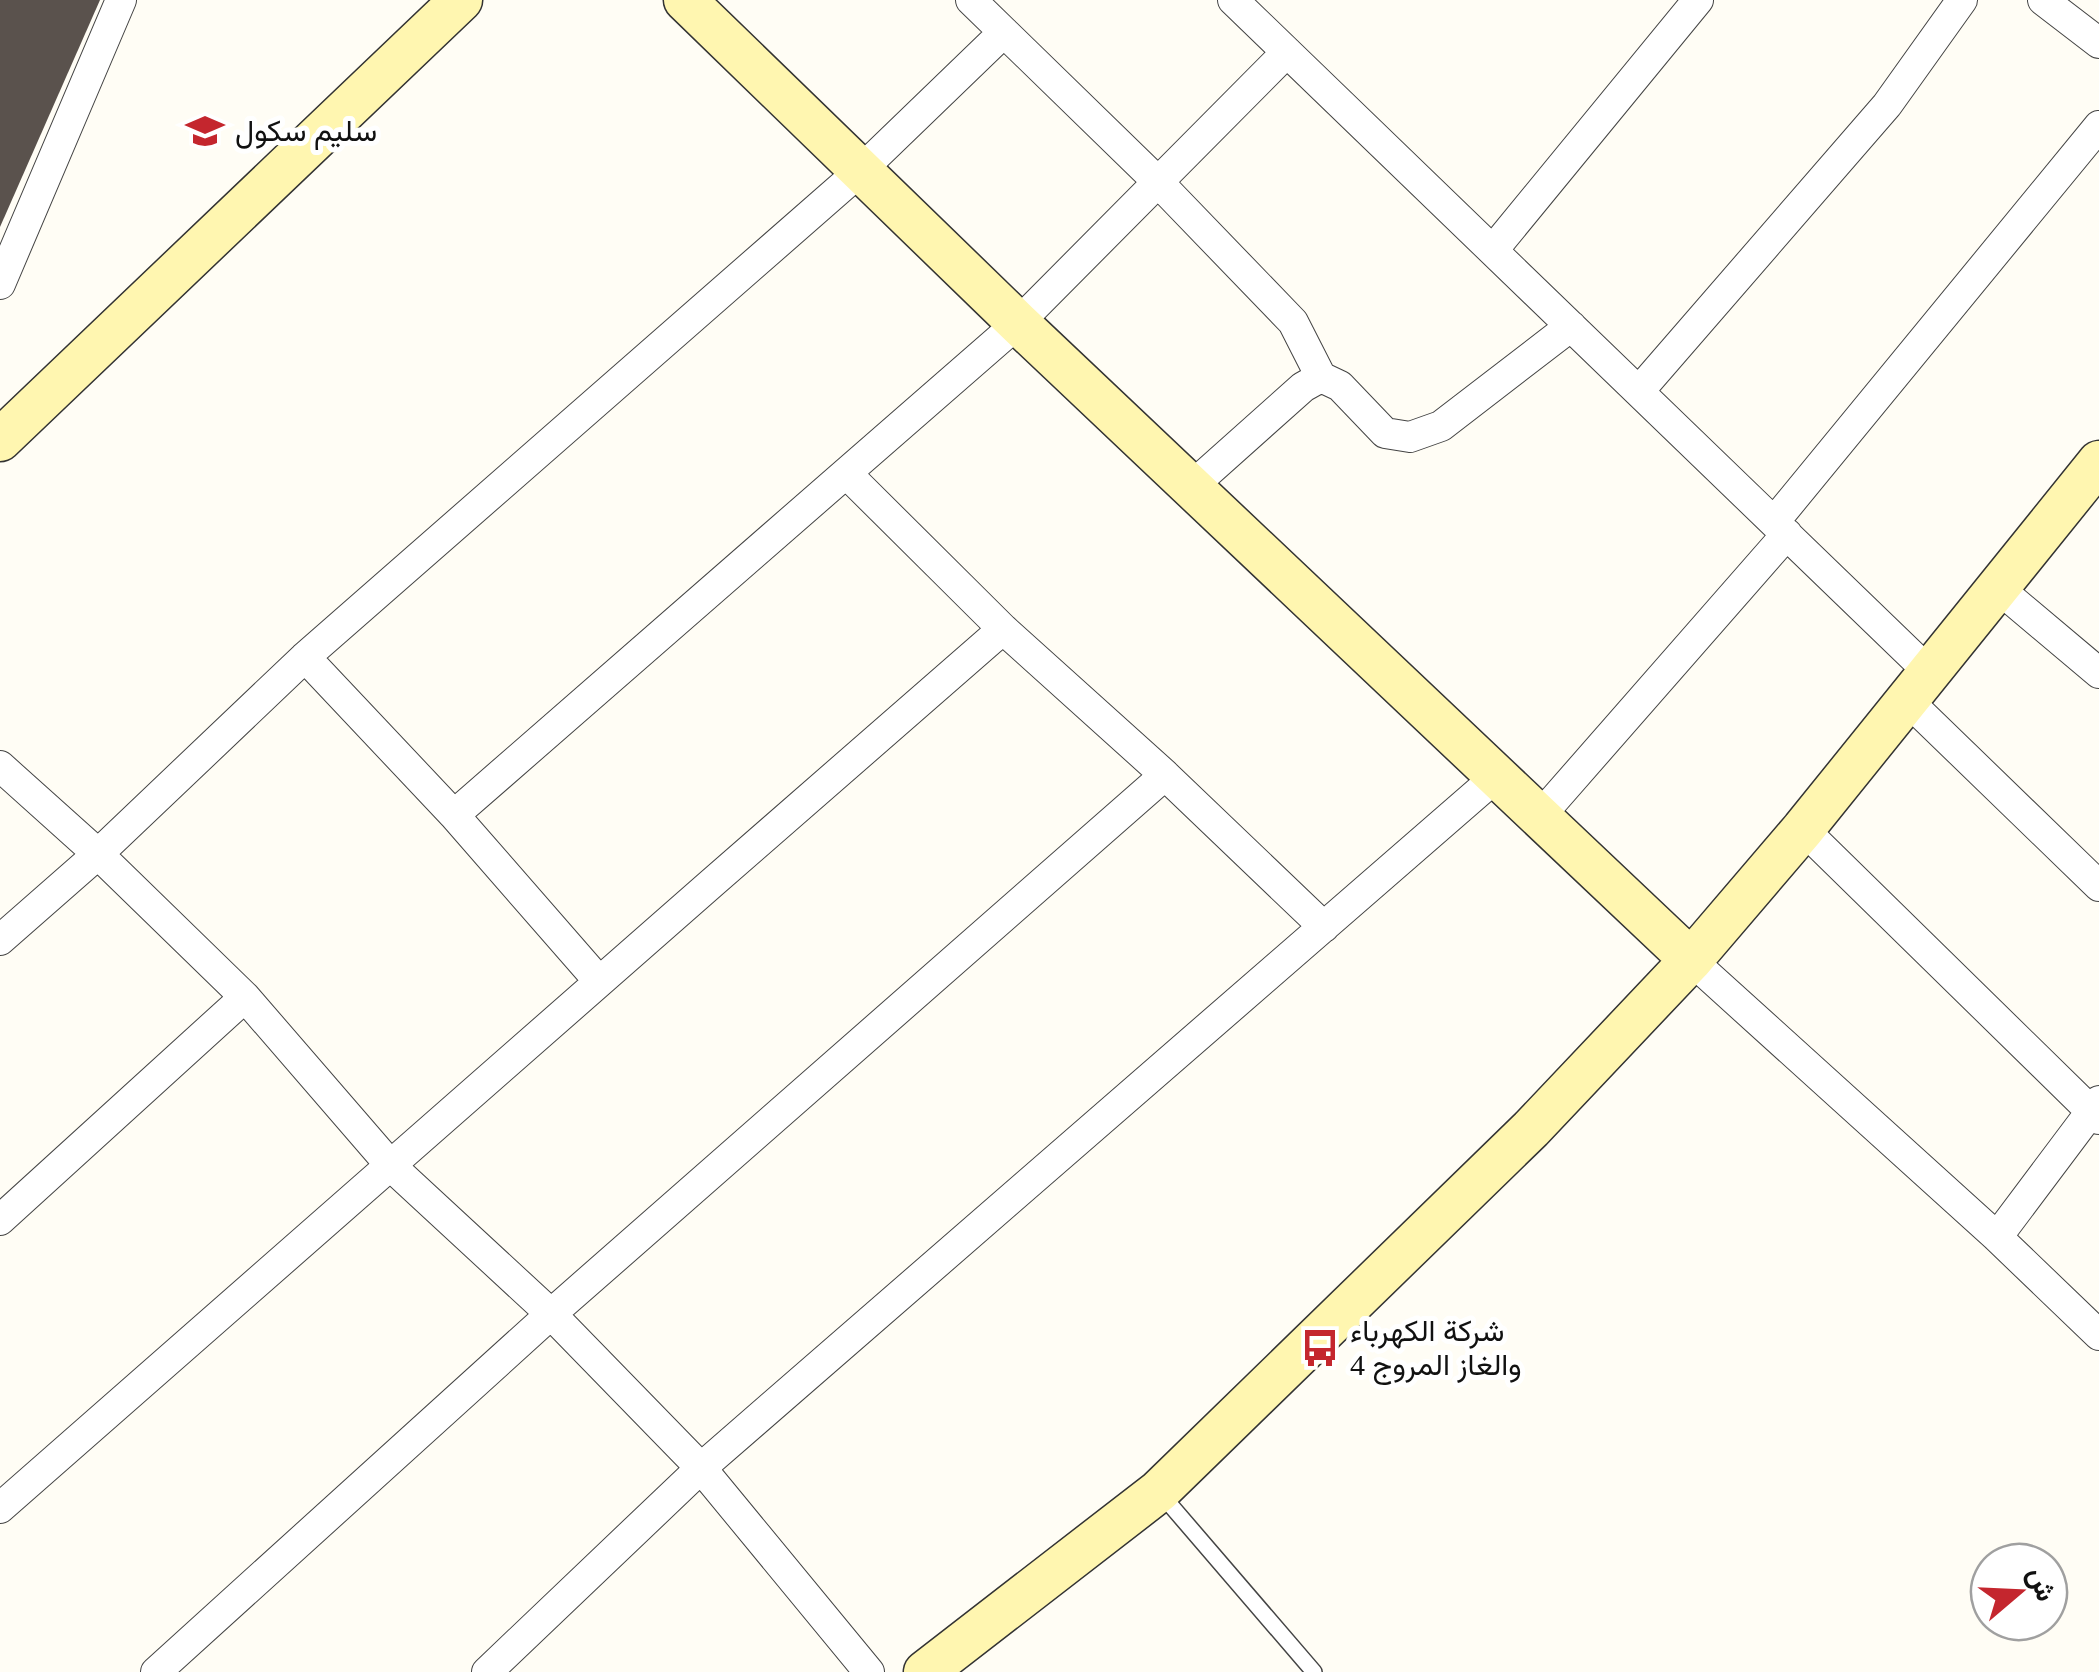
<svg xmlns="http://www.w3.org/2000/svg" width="2099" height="1672" viewBox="0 0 2099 1672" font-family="'Times New Roman',Vazirmatn,serif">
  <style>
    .building { fill: #5a524d }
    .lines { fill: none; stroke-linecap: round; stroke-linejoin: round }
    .lane-casing { stroke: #444; stroke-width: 18 }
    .street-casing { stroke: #444; stroke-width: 32 }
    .secondary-casing { stroke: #333; stroke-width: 45 }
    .lane { stroke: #fff; stroke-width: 15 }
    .street { stroke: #fff; stroke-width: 30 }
    .secondary { stroke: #fff6b0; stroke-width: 42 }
    .labels { text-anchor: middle; stroke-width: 10; stroke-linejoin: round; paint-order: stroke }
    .poi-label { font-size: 30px; fill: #111; stroke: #fff; text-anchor: start }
  </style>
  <rect width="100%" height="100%" fill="#fffdf5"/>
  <path class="building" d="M 0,0 L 100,0 L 0,227 Z"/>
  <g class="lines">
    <g class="lane-casing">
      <path id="lane" d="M 1161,1494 L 1314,1672"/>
    </g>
    <g class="street-casing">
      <path id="street" d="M 971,0 L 1157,181 L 1293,322 L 1321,377
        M 1233,0 L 1930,673
        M 2043,0 L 2099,43
        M 1493,250 L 1698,0
        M 0,284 L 121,0
        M 1639,391 L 1887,105 L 1962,0
        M 847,474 L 1003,629 L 1165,775 L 1324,927
        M 1191,487 L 1303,387 L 1321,377 L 1340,386 L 1385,433 L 1410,437 L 1441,426 L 1571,326
        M 1774,522 L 2099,126
        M 1998,588 L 2099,673
        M 305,657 L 454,815 L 598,980
        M 1907,700 L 2099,886
        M 0,766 L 98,854 L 245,997 L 392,1167 L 551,1314 L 701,1468 L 869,1672
        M 454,815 L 1018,323 L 1287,52
        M 1540,816 L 1787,534
        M 1803,829 L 2099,1119
        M 0,940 L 98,854 L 305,657 L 860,171 L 1004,32
        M 1691,960 L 1997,1237 L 2099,1335
        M 0,1220 L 245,997
        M 1997,1237 L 2099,1101
        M 0,1508 C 336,1216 667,920 1003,629
        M 156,1672 L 551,1314 L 1165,775
        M 487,1672 L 701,1468 L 1497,776"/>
    </g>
    <g class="secondary-casing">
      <path id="secondary" d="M 685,0 L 1018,323 L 1691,960
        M 0,440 L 461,0
        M 925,1672 L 1159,1491 L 1531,1129 L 1691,960 L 1803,829 L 2099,462"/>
    </g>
    <use href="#lane" class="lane"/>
    <use href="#street" class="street"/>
    <use href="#secondary" class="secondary"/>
  </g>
  <defs>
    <g id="school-bare" transform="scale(3)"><path d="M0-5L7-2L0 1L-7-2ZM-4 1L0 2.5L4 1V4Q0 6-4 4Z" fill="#c4262e" stroke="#fff" stroke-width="2.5" paint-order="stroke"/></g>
    <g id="bus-bare" transform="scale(3)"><path d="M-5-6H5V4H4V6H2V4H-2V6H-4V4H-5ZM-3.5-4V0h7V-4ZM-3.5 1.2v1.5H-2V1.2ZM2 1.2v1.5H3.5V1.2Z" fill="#c4262e" stroke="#fff" stroke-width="2.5" paint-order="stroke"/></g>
  </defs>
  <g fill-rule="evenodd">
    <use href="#school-bare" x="205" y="131"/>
    <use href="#bus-bare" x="1320" y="1348"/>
  </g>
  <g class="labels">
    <g class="poi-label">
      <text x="235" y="141">سليم سكول</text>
      <text x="1350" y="1341">شركة الكهرباء<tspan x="1350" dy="34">والغاز المروج 4</tspan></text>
    </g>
  </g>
  <g transform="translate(2019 1592) rotate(71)"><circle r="48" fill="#ffffff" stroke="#a0a0a0" stroke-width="2.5"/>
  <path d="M0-8L18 38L0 25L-18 38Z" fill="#c4262e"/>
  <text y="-15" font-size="28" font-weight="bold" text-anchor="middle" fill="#111111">ش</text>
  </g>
</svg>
